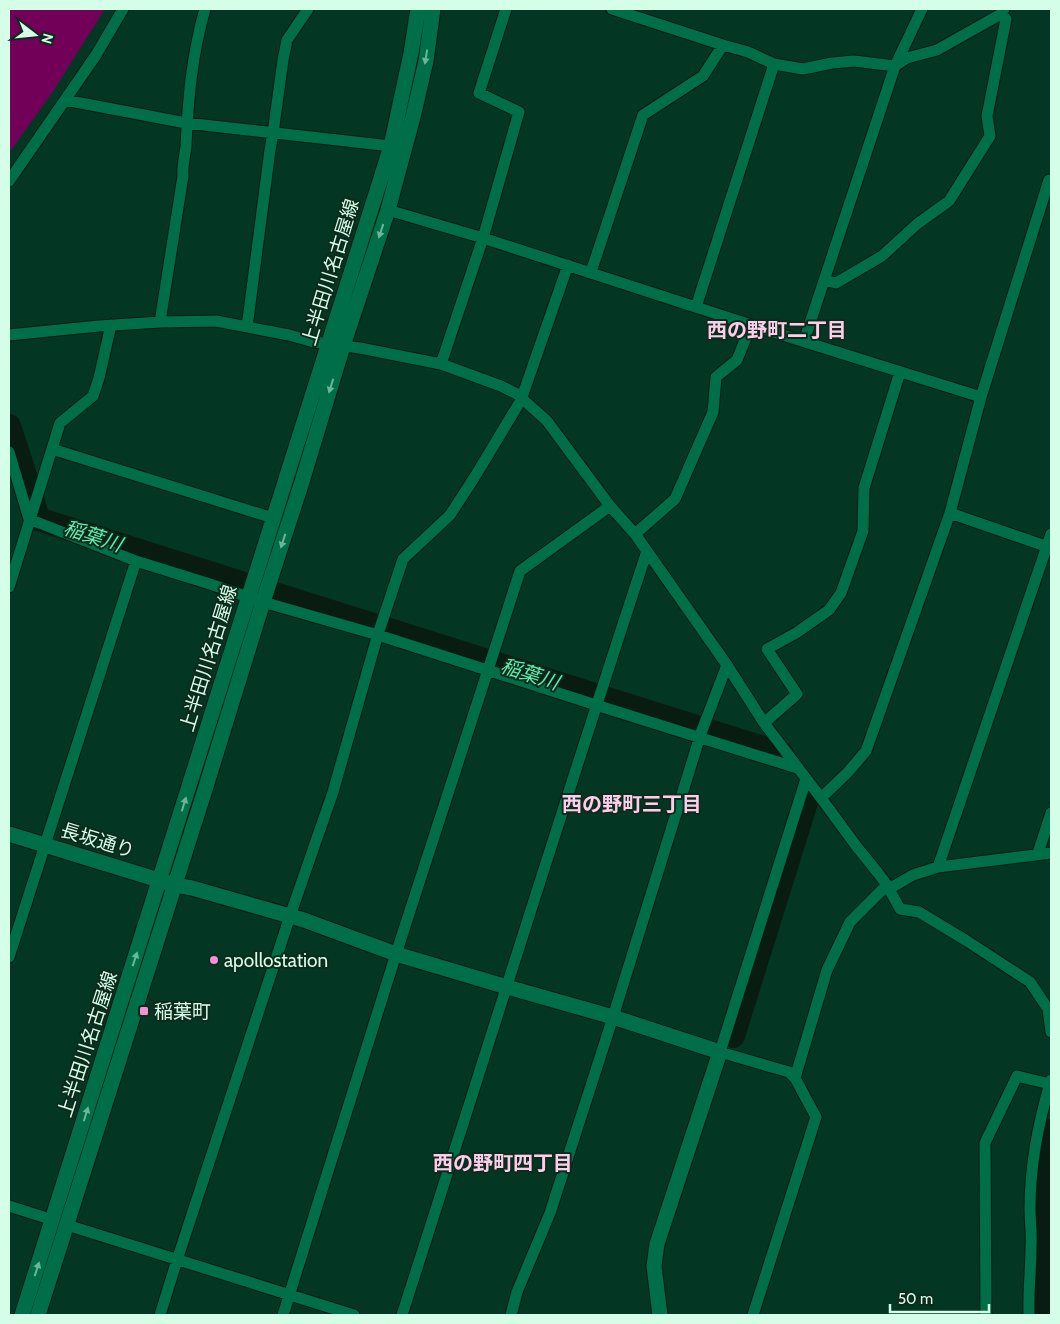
<svg xmlns="http://www.w3.org/2000/svg" width="1060" height="1324" viewBox="0 0 1060 1324" font-family="Cabin,'Noto Sans JP',sans-serif">
  <style>
    .green { fill: #720058 }
    .lines { fill: none; stroke-linecap: round; stroke-linejoin: round }
    .river { stroke: #081c12; stroke-width: 24 }
    .street-casing { stroke: #011c10; stroke-width: 13 }
    .secondary-casing { stroke: #011c10; stroke-width: 17 }
    .street { stroke: #006e48; stroke-width: 11 }
    .secondary { stroke: #006e48; stroke-width: 15 }
    .oneway { fill: #6ab698 }
    .poi-dot { fill: #f591d2; stroke: #0e2a1d; stroke-width: 2 }
    .labels { text-anchor: middle; stroke-width: 4; stroke-linejoin: round; paint-order: stroke }
    .street-label { font-size: 19px; fill: #d4fee7; stroke: #0e2a1d }
    .poi-label { font-size: 19px; fill: #d4fee7; stroke: #0e2a1d; text-anchor: start }
    .neighbourhood-label { font-size: 20px; font-weight: bold; fill: #fbcfea; stroke: #0e2a1d }
    .water-label { font-size: 20px; font-style: italic; fill: #5eedae; stroke: #0e2a1d }
  </style>
  <rect width="100%" height="100%" fill="#043723"/>
  <path class="green" d="M 9,9 L 105,9 L 52,93 L 9,153 Z"/>
  <g class="lines">
    <path class="river" d="M 9,426 L 25,475 L 38,519 L 241,583
      M 278,595 L 782,754
      M 733,1036 L 809,793
      M 1042,1315 L 1042,1277 L 1047,1156 L 1051,1131"/>
    <g class="street-casing">
      <path id="street" d="M 612,9 L 723,45 L 748,52 L 774,64 L 803,69 L 832,63 L 854,61 L 895,66 L 907,58 L 937,50 L 1001,14 L 1004,9
        M 65,100 L 186,123 L 391,146
        M 9,181 L 96,55 L 123,9
        M 388,210 L 483,238 L 751,325 L 981,397
        M 591,272 L 643,115 L 703,76 L 723,45
        M 824,280 L 836,283 L 882,256 L 917,224 L 949,201 L 990,136 L 987,116 L 1006,19 L 1001,14
        M 696,307 L 774,64
        M 160,322 L 183,176 C 182,166 185,156 186,146 C 188,99 192,54 205,9
        M 247,327 L 270,150 L 273,133 L 283,60 L 287,40 L 308,9
        M 9,335 L 99,326 L 160,322 L 216,321 L 289,335 L 314,342 L 360,348 L 441,364 L 501,386 L 517,394 L 547,421 L 610,506 L 635,534 L 727,665 L 764,723 L 821,798 L 857,847 L 878,873 L 887,885 L 900,909 L 919,912 L 967,941 L 1030,982 L 1048,1009 L 1051,1032
        M 804,341 L 895,66 L 922,9
        M 441,364 L 483,238 L 519,112 L 479,93 L 506,9
        M 52,449 L 273,518
        M 9,452 L 29,519
        M 950,513 L 1051,548
        M 29,519 L 136,561 L 213,585 L 263,602 L 378,635 L 596,705 L 797,768
        M 635,534 L 675,499 L 713,412 L 716,377 L 737,360 L 751,325
        M 9,587 L 60,423 L 93,396 L 99,378 L 111,325
        M 764,723 L 797,694 L 767,649 L 796,633 L 829,610 L 841,593 L 863,531 L 864,488 L 900,372
        M 821,798 L 848,772 L 866,751 L 950,513 L 981,397 L 1049,180 L 1051,181
        M 1038,853 L 1051,813
        M 938,867 L 1051,534
        M 889,889 L 913,875 L 938,867 L 1051,853
        M 9,957 L 136,561
        M 795,1078 L 827,970 L 850,922 L 887,885
        M 9,1206 L 53,1220
        M 67,1225 L 354,1315
        M 160,1315 L 177,1260 L 290,916 L 333,792 L 378,634 L 403,559 L 450,515 L 474,478 L 521,400 L 568,265
        M 283,1315 L 396,954 L 520,571 L 610,506
        M 402,1315 C 484,1060 563,805 647,551
        M 511,1315 L 517,1292 L 550,1213 L 613,1017 L 701,733 L 727,665
        M 753,1315 L 816,1117 L 795,1078 L 789,1072 L 720,1052 L 806,779
        M 986,1315 L 985,1143 L 1017,1076 L 1050,1084
        M 1029,1315 C 1028,1292 1031,1270 1031,1246 C 1032,1234 1030,1221 1030,1208 C 1030,1163 1038,1123 1051,1080"/>
    </g>
    <g class="secondary-casing">
      <path id="secondary" d="M 9,834 L 175,885 L 192,888 L 304,920 L 396,954 L 507,987 L 613,1017 L 720,1052 L 657,1244 L 654,1266 L 660,1315
        M 22,1315 L 391,146 L 411,53 L 418,9
        M 38,1315 L 204,793 L 263,602 L 301,485 L 343,346 L 388,210 L 413,117 L 426,61 L 433,9"/>
    </g>
    <use href="#street" class="street"/>
    <use href="#secondary" class="secondary"/>
  </g>
  <defs><path id="oneway-solid" d="M-6-.8H1V-3.2L6.5 0L1 3.2V.8H-6Z" transform="scale(1.25)"/></defs>
  <g class="oneway">
    <use href="#oneway-solid" transform="translate(426 57) rotate(99)"/>
    <use href="#oneway-solid" transform="translate(381 231) rotate(108)"/>
    <use href="#oneway-solid" transform="translate(331 386) rotate(107)"/>
    <use href="#oneway-solid" transform="translate(283 541) rotate(108)"/>
    <use href="#oneway-solid" transform="translate(184 804) rotate(-73)"/>
    <use href="#oneway-solid" transform="translate(135 959) rotate(-72)"/>
    <use href="#oneway-solid" transform="translate(86 1114) rotate(-73)"/>
    <use href="#oneway-solid" transform="translate(37 1269) rotate(-72)"/>
  </g>
  <g class="poi-dot">
    <circle cx="214" cy="960" r="5"/>
    <rect x="139" y="1006" width="10" height="10" rx="2.5"/>
  </g>
  <g class="labels">
    <g class="street-label">
      <text transform="translate(330 272) rotate(-73)" y="7">上半田川名古屋線</text>
      <text transform="translate(208 658) rotate(-73)" y="7">上半田川名古屋線</text>
      <text transform="translate(98 840) rotate(17)" y="7">長坂通り</text>
      <text transform="translate(87 1044) rotate(-72)" y="7">上半田川名古屋線</text>
    </g>
    <g class="poi-label">
      <text x="224" y="967">apollostation</text>
      <text x="154" y="1018">稲葉町</text>
    </g>
    <g class="neighbourhood-label">
      <text x="777" y="337">西の野町二丁目</text>
      <text x="632" y="811">西の野町三丁目</text>
      <text x="503" y="1170">西の野町四丁目</text>
    </g>
    <g class="water-label">
      <text transform="translate(93 536) rotate(18)" y="7">稲葉川</text>
      <text transform="translate(530 674) rotate(18)" y="7">稲葉川</text>
    </g>
  </g>
  <rect width="1060" height="1324" fill="none" stroke="#d4fee7" stroke-width="20"/>
  <g transform="translate(35 35) rotate(106)" stroke="#0e2a1d" stroke-width="4" paint-order="stroke">
  <path d="M0-4L9 19L0 12L-9 19Z" fill="#d4fee7"/>
  <text y="-8" font-size="14" font-weight="bold" text-anchor="middle" fill="#d4fee7">N</text>
  </g>
  <path d="M890 1304v8h99v-8" fill="none" stroke="#d4fee7" stroke-width="2.5"/>
  <text x="898" y="1304" font-size="15" fill="#d4fee7" stroke="#0e2a1d" stroke-width="4" paint-order="stroke">50 m</text>
</svg>
